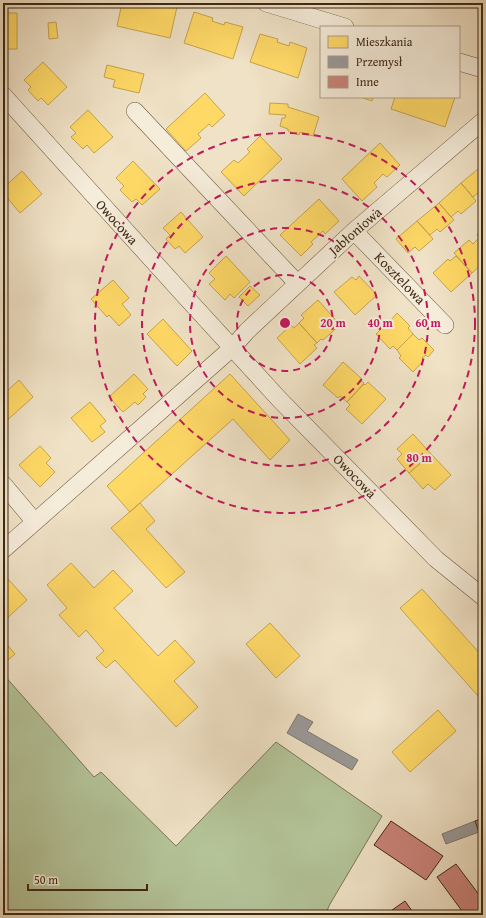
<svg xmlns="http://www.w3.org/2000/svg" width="486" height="918" viewBox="0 0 486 918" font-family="'Gentium Book Plus',serif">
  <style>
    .green { fill: #b4c499; stroke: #797656 }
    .homes { fill: #ffd966; stroke: #c5a44d }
    .industry { fill: #999; stroke: #7e7770 }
    .building { fill: #cb8379; stroke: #3e2812 }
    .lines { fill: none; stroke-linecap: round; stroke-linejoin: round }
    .minor-casing { stroke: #6a563f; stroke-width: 18 }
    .minor { stroke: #f5ecda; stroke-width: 17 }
    .ring { fill: none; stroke: #c2185b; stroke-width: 2; stroke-dasharray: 7 5 }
    .labels { text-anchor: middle; stroke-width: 4; stroke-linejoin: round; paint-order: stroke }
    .street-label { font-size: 14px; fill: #3e2812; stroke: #f5ecda }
    .centre { fill: #c2185b; stroke: #f5ecda; stroke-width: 2 }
    .ring-label { font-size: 12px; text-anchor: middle; font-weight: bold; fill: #c2185b; stroke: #f5ecda; stroke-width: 4; stroke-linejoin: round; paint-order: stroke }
  </style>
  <rect width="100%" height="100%" fill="#f0e2c6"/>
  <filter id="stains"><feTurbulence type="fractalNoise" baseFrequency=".005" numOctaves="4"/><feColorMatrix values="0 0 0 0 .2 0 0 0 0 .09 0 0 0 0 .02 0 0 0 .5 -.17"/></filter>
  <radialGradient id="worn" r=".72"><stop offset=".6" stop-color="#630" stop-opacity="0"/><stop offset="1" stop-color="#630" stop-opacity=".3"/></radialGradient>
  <path class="green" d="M 3,674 L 94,777 L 101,772 L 176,846 L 276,742 L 382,816 L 330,904 L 325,915 L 3,915 Z"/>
  <path class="homes" d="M 89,3 L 104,3 L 103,7 Z
    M 122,3 L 143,3 L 158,7 L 158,3 L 161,3 L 177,7 L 170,38 L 117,26 Z
    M 194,12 L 213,18 L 212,21 L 224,25 L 225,22 L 243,27 L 233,59 L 184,43 Z
    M 3,13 L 17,13 L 17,49 L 3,49 Z
    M 56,22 L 58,38 L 49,39 L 48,23 Z
    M 260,34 L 278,39 L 277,42 L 289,46 L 290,42 L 307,48 L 298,78 L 250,62 Z
    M 43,62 L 67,87 L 48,105 L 41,98 L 38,101 L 28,90 L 31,87 L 24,80 Z
    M 107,65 L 144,74 L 139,93 L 113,87 L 115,80 L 104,77 Z
    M 205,93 L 225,115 L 212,127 L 209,124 L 198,134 L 201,138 L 186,151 L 166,129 Z
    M 360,97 L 373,97 L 372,101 Z
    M 395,97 L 455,97 L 445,127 L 391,109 Z
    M 270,103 L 288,104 L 288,107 L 319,117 L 313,136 L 300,132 L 299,135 L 288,131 L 288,129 L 280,126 L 282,118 L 285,118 L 286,115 L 269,114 Z
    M 88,110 L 113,137 L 94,153 L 87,145 L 83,149 L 71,137 L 76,133 L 70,127 Z
    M 260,136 L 282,159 L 244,196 L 221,172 L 234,160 L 238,163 L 250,152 L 247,149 Z
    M 380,143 L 400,165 L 387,177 L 383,174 L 374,183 L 377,187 L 362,201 L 342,179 Z
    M 3,148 L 8,155 L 3,159 Z
    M 133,161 L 160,189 L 142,205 L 136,199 L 132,202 L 120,190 L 124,186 L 116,178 Z
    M 483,165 L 483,193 L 482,194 L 479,192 L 473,197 L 461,183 Z
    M 22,171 L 42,194 L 20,213 L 3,193 L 3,188 Z
    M 461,183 L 476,201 L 461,214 L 458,211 L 451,217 L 439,203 Z
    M 319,199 L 339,221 L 325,234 L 323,231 L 311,242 L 313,244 L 301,256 L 280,235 Z
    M 439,203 L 454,220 L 440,232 L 437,229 L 430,235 L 417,221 Z
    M 181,212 L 203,237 L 185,253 L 179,246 L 175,249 L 166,239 L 170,235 L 163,228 Z
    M 417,221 L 433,239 L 419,251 L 415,247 L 408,253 L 396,239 Z
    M 483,229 L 483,242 L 477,235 Z
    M 479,238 L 483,243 L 483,263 L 472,273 L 454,253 L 469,240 L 473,244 Z
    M 226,256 L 250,282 L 234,298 L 230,294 L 225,300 L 209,284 L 215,279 L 209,273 Z
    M 456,256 L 472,273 L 451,292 L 433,273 L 448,259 L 450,261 Z
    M 359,276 L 377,295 L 355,315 L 334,292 L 352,277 L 356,280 Z
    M 113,280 L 129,298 L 122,304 L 131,315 L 119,326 L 109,315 L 107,317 L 91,299 Z
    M 250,286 L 260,295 L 248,306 L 239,297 Z
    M 318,300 L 340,325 L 323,340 L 321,339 L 317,343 L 299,323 L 304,318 L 301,315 Z
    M 397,313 L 410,326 L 408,328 L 413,334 L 397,350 L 393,346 L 390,349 L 376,334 L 388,322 L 390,324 L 393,322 L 391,320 Z
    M 163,319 L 192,351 L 177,366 L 147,334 Z
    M 299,323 L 317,343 L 314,345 L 317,348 L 300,364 L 277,338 L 291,325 L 294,328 Z
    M 413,334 L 419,340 L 422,338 L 434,350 L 428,357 L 426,355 L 422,358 L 424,360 L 413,372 L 399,358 L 401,356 L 397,350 Z
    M 343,362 L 362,379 L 360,380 L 364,383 L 347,402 L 340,396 L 338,398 L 323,385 Z
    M 134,374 L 148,389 L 143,394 L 146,397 L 138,405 L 135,402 L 123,412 L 109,397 Z
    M 230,374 L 290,440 L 270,460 L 233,419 L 130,512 L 107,486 Z
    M 19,380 L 33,397 L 3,424 L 3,386 L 7,391 Z
    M 368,382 L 386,399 L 362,424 L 346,409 L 350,405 L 347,402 L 364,384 L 365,385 Z
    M 90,402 L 106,421 L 100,426 L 105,432 L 92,442 L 71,418 Z
    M 413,434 L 431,454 L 409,473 L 397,459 L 402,454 L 397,449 Z
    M 40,446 L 51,458 L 46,463 L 55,472 L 40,487 L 19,465 Z
    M 483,452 L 483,462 L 478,456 Z
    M 431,454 L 451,475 L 435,490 L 428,484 L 423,489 L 409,473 Z
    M 140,503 L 155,521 L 146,529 L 185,572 L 166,588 L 111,528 Z
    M 71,563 L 94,588 L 113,570 L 133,591 L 114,608 L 158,656 L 175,640 L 195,662 L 174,681 L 198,707 L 176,727 L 115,660 L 106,668 L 96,658 L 104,651 L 86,630 L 79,637 L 59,615 L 67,608 L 47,585 Z
    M 8,579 L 27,600 L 3,622 L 3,583 Z
    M 422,589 L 483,657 L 483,692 L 478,696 L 400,608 Z
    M 270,623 L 300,656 L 276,678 L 246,644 Z
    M 3,640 L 15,654 L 3,664 Z
    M 438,710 L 456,731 L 410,772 L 392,752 Z"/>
  <path class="industry" d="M 298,714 L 313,722 L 307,731 L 358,760 L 352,770 L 287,733 Z
    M 475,821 L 479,832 L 446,844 L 442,834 Z"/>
  <path class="building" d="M 483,818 L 483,830 L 479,832 L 475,821 Z
    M 391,821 L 443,856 L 426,880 L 374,845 Z
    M 456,864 L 483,900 L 483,915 L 458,915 L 462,911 L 437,877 Z
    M 405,901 L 415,915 L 385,915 Z"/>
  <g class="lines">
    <g class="minor-casing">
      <path id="minor" d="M 266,3 L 345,27
        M 459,62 L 483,69
        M 3,95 L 183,294 L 280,400 L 436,559 L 483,597
        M 135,111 L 297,283
        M 354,231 L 445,325
        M 3,484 L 35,522
        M 3,550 L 232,348 L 247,331 L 354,231 L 483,121"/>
    </g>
    <use href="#minor" class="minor"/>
  </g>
  <g class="ring">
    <circle cx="285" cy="323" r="48"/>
    <circle cx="285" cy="323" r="95"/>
    <circle cx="285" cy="323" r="143"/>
    <circle cx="285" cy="323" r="190"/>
  </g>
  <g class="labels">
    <g class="street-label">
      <text transform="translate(117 222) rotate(48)" y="5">Owocowa</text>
      <text transform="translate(355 231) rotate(-41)" y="5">Jabłoniowa</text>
      <text transform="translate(400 278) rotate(46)" y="5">Kosztelowa</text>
      <text transform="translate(355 476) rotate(46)" y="5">Owocowa</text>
    </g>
  </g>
  <circle cx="285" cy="323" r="6" class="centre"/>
  <g class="ring-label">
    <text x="333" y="327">20 m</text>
    <text x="380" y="327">40 m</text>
    <text x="428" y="327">60 m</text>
    <text x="419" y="462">80 m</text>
  </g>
  <rect width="486" height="918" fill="none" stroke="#f0e2c6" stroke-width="16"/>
  <rect x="4" y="4" width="478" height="910" fill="none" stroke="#3e2812" stroke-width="2"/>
  <rect x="8" y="8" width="470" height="902" fill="none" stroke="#3e2812"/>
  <rect x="320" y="26" width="140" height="72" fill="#f5ecda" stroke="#ac9e8a"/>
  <rect x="328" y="36" width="20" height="12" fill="#ffd966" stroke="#ac9e8a"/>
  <text x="356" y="46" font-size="12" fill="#3e2812">Mieszkania</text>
  <rect x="328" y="56" width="20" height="12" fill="#999999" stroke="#ac9e8a"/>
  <text x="356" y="66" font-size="12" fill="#3e2812">Przemysł</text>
  <rect x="328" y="76" width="20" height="12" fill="#cb8379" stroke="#ac9e8a"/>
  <text x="356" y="86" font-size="12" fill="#3e2812">Inne</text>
  <path d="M28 884v6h119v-6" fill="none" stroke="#3e2812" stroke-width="2"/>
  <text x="34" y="884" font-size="12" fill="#3e2812" stroke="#f5ecda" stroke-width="3" paint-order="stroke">50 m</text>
  <rect width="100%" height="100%" filter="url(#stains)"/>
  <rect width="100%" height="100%" fill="url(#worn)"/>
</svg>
